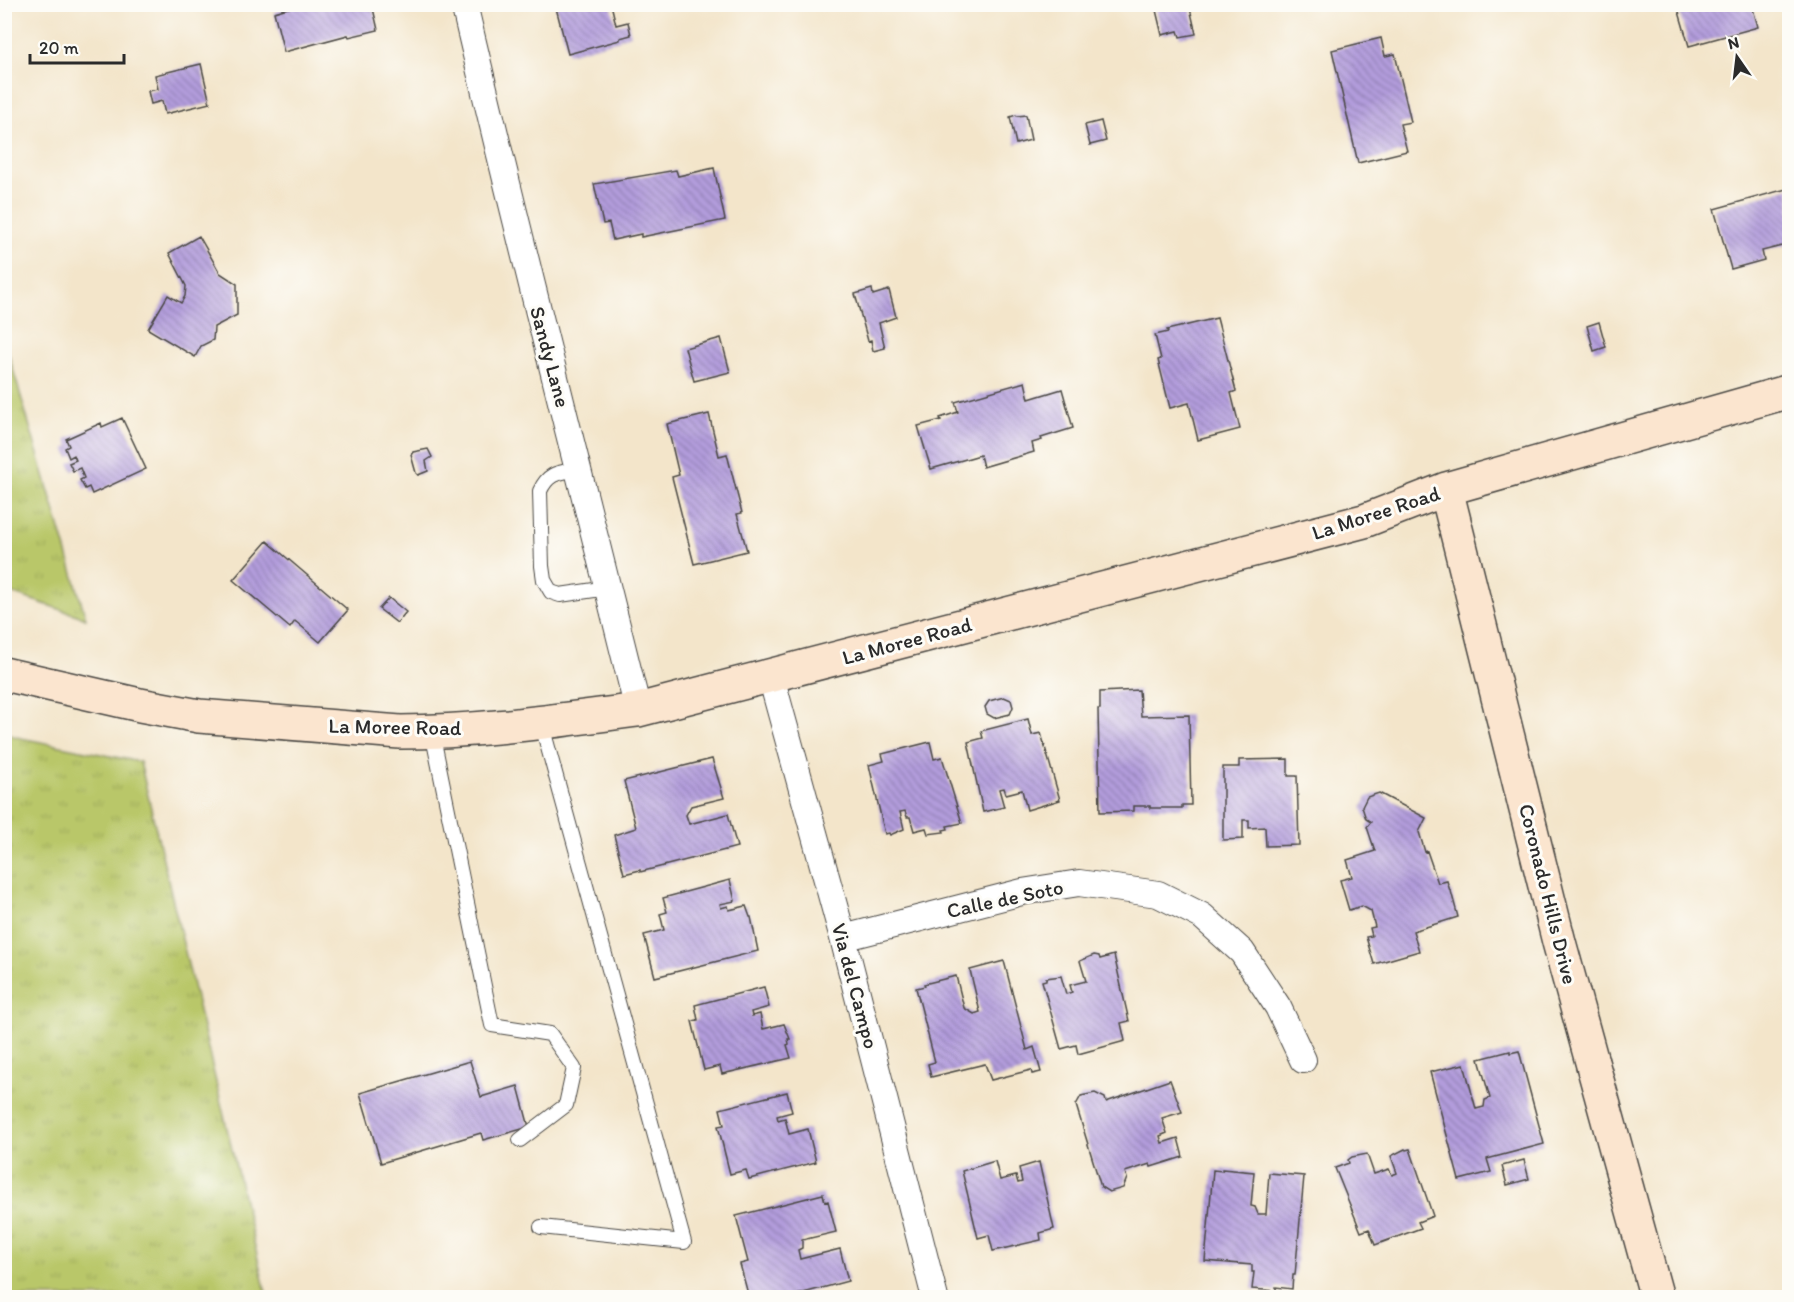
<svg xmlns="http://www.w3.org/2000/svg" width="1794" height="1302" viewBox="0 0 1794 1302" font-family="Itim,sans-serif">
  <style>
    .grass { fill: url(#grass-tufts); stroke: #72794a; stroke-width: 1.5 }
    .building { fill: url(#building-back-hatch) }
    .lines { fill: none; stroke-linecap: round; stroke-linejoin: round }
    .lane-casing { stroke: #494743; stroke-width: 16 }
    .street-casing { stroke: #494743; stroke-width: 28 }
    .secondary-casing { stroke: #494743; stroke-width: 36 }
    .lane { stroke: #fff; stroke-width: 14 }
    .street { stroke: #fff; stroke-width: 26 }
    .secondary { stroke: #fbe5cf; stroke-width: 33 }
    .labels { text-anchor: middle; stroke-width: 6; stroke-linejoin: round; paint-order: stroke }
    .street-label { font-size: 21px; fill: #2b2b2b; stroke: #fdfcf7 }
  </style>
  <defs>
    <pattern id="grass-tufts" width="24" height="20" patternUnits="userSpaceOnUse" patternTransform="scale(1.5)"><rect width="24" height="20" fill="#b9c769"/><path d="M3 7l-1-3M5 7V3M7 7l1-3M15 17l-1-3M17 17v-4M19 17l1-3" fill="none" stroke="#9fab5b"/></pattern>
    <pattern id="building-back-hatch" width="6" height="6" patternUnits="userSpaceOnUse" patternTransform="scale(1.5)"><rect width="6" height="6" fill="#b29cdc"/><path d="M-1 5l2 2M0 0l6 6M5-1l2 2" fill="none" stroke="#917fb3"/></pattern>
  </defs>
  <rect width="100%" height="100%" fill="#fdfcf7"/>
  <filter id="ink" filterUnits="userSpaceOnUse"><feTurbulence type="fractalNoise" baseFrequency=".0167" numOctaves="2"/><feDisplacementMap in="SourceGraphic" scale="12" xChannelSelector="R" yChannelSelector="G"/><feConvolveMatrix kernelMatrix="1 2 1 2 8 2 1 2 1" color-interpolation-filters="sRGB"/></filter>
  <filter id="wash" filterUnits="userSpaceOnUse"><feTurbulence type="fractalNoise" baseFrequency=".008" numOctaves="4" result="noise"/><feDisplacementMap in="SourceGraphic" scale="24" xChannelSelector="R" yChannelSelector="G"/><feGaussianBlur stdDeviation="1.35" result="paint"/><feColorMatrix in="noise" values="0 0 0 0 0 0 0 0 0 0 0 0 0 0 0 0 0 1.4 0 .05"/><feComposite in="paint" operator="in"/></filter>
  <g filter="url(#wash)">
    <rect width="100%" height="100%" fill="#f3e5ca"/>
    <path class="grass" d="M 4,342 L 5,342 L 86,618 L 5,591 Z
      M 4,732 L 16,737 L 140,762 L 267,1297 L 5,1297 Z"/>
    <g id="blocks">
      <path class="building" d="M 302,4 L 372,4 L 378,30 L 349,37 L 348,35 L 284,52 L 274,12 Z
        M 555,4 L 611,4 L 616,25 L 628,22 L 631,35 L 620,38 L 620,40 L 568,54 Z
        M 1160,4 L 1189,4 L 1196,34 L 1180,37 L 1178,31 L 1162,35 L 1155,6 Z
        M 1677,5 L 1752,5 L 1758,27 L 1689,46 Z
        M 1381,38 L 1385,56 L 1395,54 L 1411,122 L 1400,124 L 1407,151 L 1358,163 L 1332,50 Z
        M 201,64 L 210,103 L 165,114 L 162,101 L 151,104 L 148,91 L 158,89 L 155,75 Z
        M 1016,115 L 1017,116 L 1026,115 L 1031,140 L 1016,144 L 1010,117 Z
        M 1101,121 L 1106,141 L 1090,145 L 1085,125 Z
        M 714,168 L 725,220 L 641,237 L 641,234 L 613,240 L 609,223 L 603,224 L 594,184 L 676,170 L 678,176 Z
        M 1790,188 L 1790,244 L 1762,251 L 1764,260 L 1731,269 L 1714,209 Z
        M 199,236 L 220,273 L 237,284 L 237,315 L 214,327 L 213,340 L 201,346 L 195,357 L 148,329 L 168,295 L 181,303 L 185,296 L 186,286 L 169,253 Z
        M 872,289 L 873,295 L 889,290 L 896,317 L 879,323 L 885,348 L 873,351 L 871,340 L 868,341 L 855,294 Z
        M 1217,318 L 1236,391 L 1231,393 L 1240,429 L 1198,440 L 1189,403 L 1170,408 L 1158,360 L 1161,359 L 1155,335 L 1168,332 L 1167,330 Z
        M 1599,322 L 1606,347 L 1594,351 L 1587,326 Z
        M 721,338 L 730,372 L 694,381 L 685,348 Z
        M 1025,382 L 1029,399 L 1062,389 L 1073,428 L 1041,438 L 1042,440 L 1032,443 L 1034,452 L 983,467 L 980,455 L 931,469 L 918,426 L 941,420 L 940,418 L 958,412 L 955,402 Z
        M 709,414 L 719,456 L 727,454 L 742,513 L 737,514 L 747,551 L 694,564 L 672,477 L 679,475 L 667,424 Z
        M 122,418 L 146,469 L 92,494 L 89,487 L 85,489 L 80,480 L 84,478 L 80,468 L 73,471 L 69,463 L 76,460 L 74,455 L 69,458 L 65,448 L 69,446 L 66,439 L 101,423 L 102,427 Z
        M 428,449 L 432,457 L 426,461 L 428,471 L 418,475 L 416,473 L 411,455 L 413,452 Z
        M 267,541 L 348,610 L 320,642 L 295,621 L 290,628 L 233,580 Z
        M 389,598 L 406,612 L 397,623 L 379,609 Z
        M 1139,690 L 1141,716 L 1189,715 L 1191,805 L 1182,805 L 1182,808 L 1150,808 L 1150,806 L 1134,806 L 1134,811 L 1100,812 L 1098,709 L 1100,709 L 1100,692 Z
        M 1004,697 L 1011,700 L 1013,707 L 1010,714 L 994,718 L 987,714 L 985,707 L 989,701 Z
        M 1028,719 L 1032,735 L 1041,733 L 1060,800 L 1027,810 L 1022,790 L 1006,794 L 1004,788 L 999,789 L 1004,807 L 983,812 L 968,742 L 983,738 L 981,731 Z
        M 930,742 L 934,759 L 942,757 L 962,823 L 947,826 L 948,829 L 943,830 L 944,832 L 928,834 L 926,828 L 914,831 L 910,817 L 907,817 L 905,811 L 900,812 L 904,829 L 890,835 L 889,833 L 885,834 L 869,765 L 884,761 L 882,754 Z
        M 712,759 L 724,798 L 691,806 L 686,815 L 689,824 L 728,814 L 737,847 L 640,872 L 640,870 L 624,874 L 614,835 L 636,828 L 624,781 Z
        M 1288,759 L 1288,776 L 1297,776 L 1299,845 L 1266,846 L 1265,827 L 1249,828 L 1249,820 L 1243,820 L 1243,839 L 1223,840 L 1223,767 L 1239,767 L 1239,760 Z
        M 1379,793 L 1426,818 L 1419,832 L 1425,852 L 1427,851 L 1438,883 L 1447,881 L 1450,891 L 1451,891 L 1458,917 L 1413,931 L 1419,951 L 1374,964 L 1366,937 L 1372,936 L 1370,928 L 1375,927 L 1371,911 L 1362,906 L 1349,910 L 1340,880 L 1352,877 L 1347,860 L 1375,851 L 1367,827 L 1371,822 L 1366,819 L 1362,807 L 1367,797 Z
        M 730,880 L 735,901 L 720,904 L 721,908 L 728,906 L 729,910 L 746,906 L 750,917 L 751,917 L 758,951 L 655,977 L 644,935 L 664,930 L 660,914 L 667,912 L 663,898 Z
        M 1094,955 L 1099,956 L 1100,959 L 1114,955 L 1129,1021 L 1121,1023 L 1125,1041 L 1078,1054 L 1076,1045 L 1061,1049 L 1042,981 L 1046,980 L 1046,978 L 1061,976 L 1066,994 L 1072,992 L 1070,985 L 1086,981 L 1080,961 Z
        M 1004,961 L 1027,1050 L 1034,1047 L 1041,1072 L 1032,1074 L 1031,1070 L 991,1080 L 985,1064 L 931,1077 L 928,1064 L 935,1062 L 916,988 L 925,986 L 924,984 L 956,976 L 964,1008 L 974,1014 L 980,1012 L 970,970 Z
        M 764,987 L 769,1007 L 751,1012 L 752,1016 L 760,1014 L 763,1029 L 784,1024 L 790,1039 L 788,1039 L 789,1044 L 787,1045 L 791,1058 L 722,1074 L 720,1066 L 704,1070 L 692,1021 L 698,1020 L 695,1005 Z
        M 1510,1051 L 1510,1053 L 1519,1051 L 1544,1144 L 1487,1159 L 1491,1172 L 1459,1180 L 1430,1072 L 1464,1064 L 1476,1109 L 1484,1107 L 1485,1100 L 1490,1098 L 1479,1059 Z
        M 470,1061 L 481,1097 L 518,1086 L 529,1127 L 483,1140 L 481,1133 L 381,1163 L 360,1093 Z
        M 1170,1080 L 1182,1112 L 1162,1118 L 1167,1133 L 1160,1136 L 1162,1143 L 1178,1138 L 1183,1157 L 1151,1167 L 1150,1164 L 1125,1172 L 1127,1178 L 1123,1188 L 1109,1192 L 1101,1187 L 1076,1105 L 1081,1096 L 1095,1093 L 1105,1098 L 1106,1102 Z
        M 787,1092 L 792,1112 L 777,1116 L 778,1120 L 785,1118 L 789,1134 L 808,1129 L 816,1162 L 749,1179 L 746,1170 L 730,1174 L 718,1126 L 724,1125 L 720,1109 Z
        M 1405,1149 L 1406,1150 L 1410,1149 L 1433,1216 L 1418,1222 L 1421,1228 L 1375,1245 L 1369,1229 L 1361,1232 L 1335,1168 L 1349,1163 L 1348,1160 L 1352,1157 L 1367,1154 L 1374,1174 L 1389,1169 L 1392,1175 L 1397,1173 L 1391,1156 Z
        M 1524,1160 L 1529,1179 L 1507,1185 L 1502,1166 Z
        M 995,1161 L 1000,1180 L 1016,1176 L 1018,1183 L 1022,1182 L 1019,1168 L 1039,1162 L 1054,1229 L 1040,1233 L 1041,1240 L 993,1251 L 989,1235 L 978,1238 L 962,1171 Z
        M 1222,1169 L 1254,1172 L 1251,1206 L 1255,1207 L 1258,1214 L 1266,1214 L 1269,1173 L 1304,1176 L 1295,1275 L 1293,1275 L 1292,1289 L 1276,1287 L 1276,1291 L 1252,1289 L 1254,1272 L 1252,1272 L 1252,1265 L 1205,1261 L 1213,1170 L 1222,1171 Z
        M 823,1194 L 825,1202 L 828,1201 L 836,1232 L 802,1240 L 802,1248 L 798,1250 L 800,1259 L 840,1249 L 848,1281 L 785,1298 L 749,1298 L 740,1264 L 748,1262 L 736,1216 Z"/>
    </g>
  </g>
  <g filter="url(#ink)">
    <use href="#blocks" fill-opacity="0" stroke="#494743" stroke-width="1.5"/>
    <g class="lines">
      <g class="lane-casing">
        <path id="lane" d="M 579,469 C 560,473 549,471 540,491 L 542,566 L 544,580 L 551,592 L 560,595 L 608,588
          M 541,722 L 684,1242 L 541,1227
          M 432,732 L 492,1025 L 550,1034 L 574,1068 L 566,1105 L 520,1140"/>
      </g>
      <g class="street-casing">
        <path id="street" d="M 464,4 C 519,240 580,475 638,710
          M 771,677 L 843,938 L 935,1298
          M 843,938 L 1022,892 L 1079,883 L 1158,894 L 1202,916 L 1242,952 L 1278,1007 L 1303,1060"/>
      </g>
      <g class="secondary-casing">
        <path id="secondary" d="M 1446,489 L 1559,942 L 1657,1298
          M 4,674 L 140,705 L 199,716 L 400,732 C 480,732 559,720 638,710 L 1364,521 L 1446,489 L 1790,391"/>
      </g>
      <use href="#lane" class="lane"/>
      <use href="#street" class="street"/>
      <use href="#secondary" class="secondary"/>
    </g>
  </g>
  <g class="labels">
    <g class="street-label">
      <text transform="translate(550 357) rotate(75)" y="7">Sandy Lane</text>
      <text transform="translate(1376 513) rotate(-18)" y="7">La Moree Road</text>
      <text transform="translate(907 641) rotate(-15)" y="7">La Moree Road</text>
      <text transform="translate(395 727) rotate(1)" y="7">La Moree Road</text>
      <text transform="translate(1548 894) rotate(76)" y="7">Coronado Hills Drive</text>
      <text transform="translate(1005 899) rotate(-12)" y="7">Calle de Soto</text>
      <text transform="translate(855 986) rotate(75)" y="7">Via del Campo</text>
    </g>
  </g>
  <rect width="1794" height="1302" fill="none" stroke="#fdfcf7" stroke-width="24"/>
  <g transform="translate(1737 57) rotate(346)" stroke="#fdfcf7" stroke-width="4.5" paint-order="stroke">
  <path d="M0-4.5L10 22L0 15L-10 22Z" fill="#2b2b2b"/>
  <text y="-9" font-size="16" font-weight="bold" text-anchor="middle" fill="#2b2b2b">N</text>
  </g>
  <path d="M30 54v9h94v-9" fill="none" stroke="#2b2b2b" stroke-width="3"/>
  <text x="39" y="54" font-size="18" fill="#2b2b2b" stroke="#fdfcf7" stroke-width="4.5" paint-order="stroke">20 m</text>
</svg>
